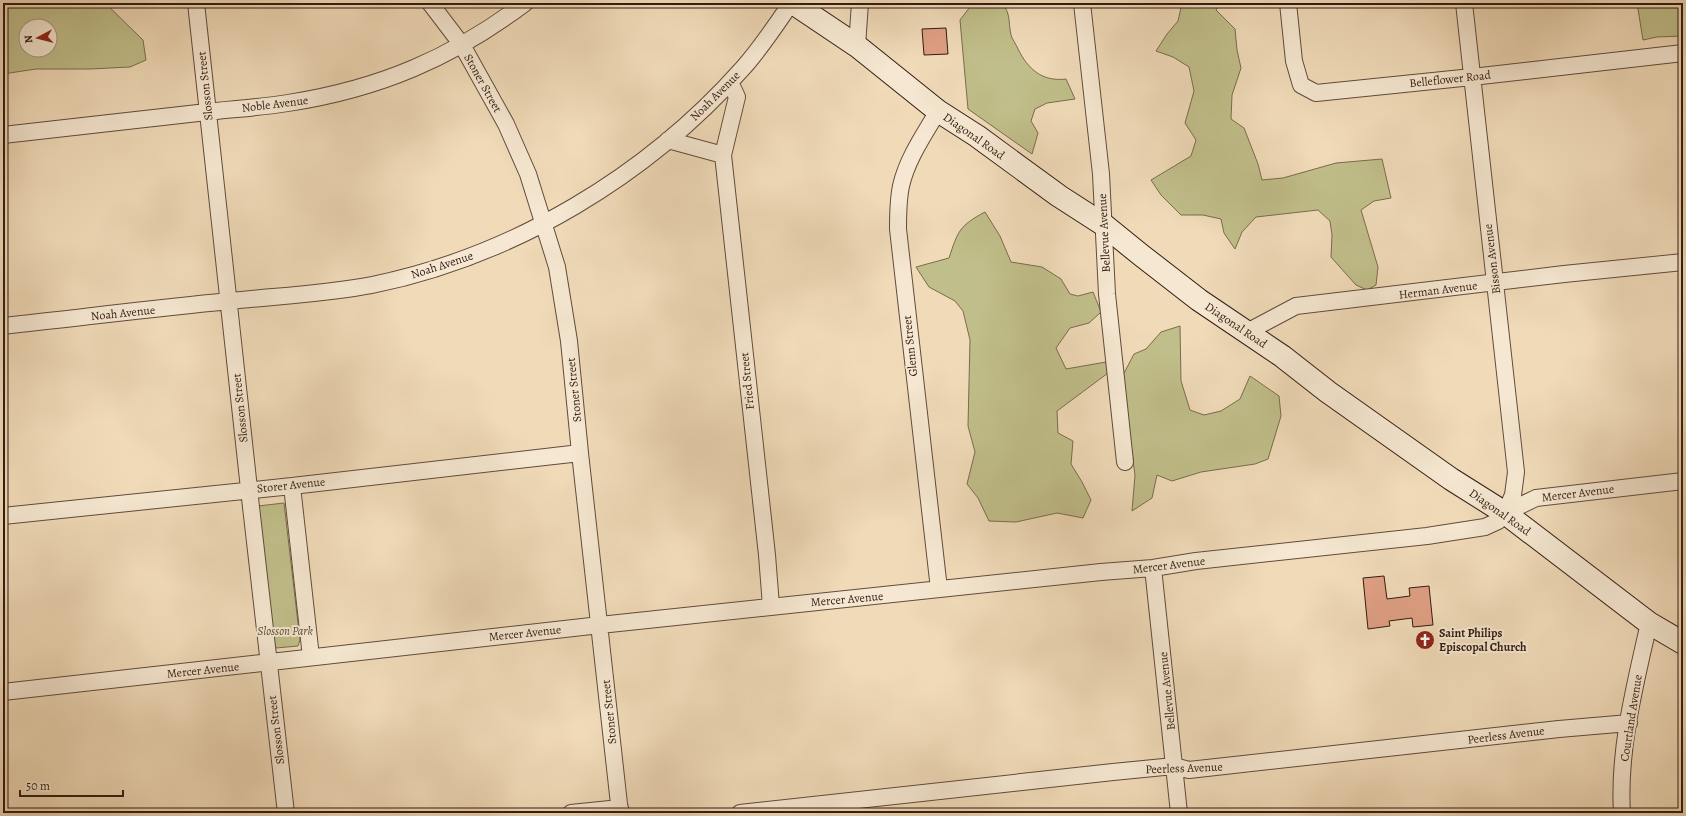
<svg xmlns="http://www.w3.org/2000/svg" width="1686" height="816" viewBox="0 0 1686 816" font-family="Alegreya,serif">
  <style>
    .green { fill: #c0be8a; stroke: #796c4e; fill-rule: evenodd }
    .building { fill: #df9f83; stroke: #321b11 }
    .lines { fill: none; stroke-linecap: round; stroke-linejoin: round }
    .street-casing { stroke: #624b3b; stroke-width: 18 }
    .secondary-casing { stroke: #321b11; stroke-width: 24 }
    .street { stroke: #f5e7d1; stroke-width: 16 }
    .secondary { stroke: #f5e7d1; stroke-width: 22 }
    .labels { text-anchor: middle; stroke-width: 4; stroke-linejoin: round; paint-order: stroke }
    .street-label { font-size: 12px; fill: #321b11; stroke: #f5e7d1 }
    .park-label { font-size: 12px; font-style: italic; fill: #5d4c35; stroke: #f5e7d1 }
    .poi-label { font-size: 12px; font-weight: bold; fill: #321b11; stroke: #f5e7d1; text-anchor: start }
  </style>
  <rect width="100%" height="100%" fill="#f0dab8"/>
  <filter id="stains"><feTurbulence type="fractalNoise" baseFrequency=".005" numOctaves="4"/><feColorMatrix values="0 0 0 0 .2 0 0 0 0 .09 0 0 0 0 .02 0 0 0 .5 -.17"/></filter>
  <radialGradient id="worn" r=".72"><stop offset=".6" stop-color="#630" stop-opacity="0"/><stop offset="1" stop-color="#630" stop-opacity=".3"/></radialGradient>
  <path class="green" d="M 3,3 L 105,3 L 143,40 L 146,60 L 130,67 L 90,69 L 36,69 L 3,74 ZM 26,26 L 50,26 L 50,50 L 26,50 Z
    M 973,3 L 1002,3 C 1011,14 1008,21 1011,35 C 1012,39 1016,44 1018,49 C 1028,69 1042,82 1066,79 L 1075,99 L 1047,103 L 1035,109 L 1031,121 L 1038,133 L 1032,154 L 968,109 L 960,20 Z
    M 1182,3 L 1220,3 L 1216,10 L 1235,29 L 1237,50 L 1241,68 L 1232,95 L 1231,119 L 1244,128 L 1258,164 L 1262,180 L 1283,178 L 1336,163 L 1382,159 L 1391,198 L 1374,201 L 1361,210 L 1378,267 L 1376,285 L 1367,290 L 1356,285 L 1331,257 L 1332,235 L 1330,221 L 1318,210 L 1256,217 L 1242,232 L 1235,249 L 1224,233 L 1221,219 L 1203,215 L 1181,215 L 1161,195 L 1151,180 L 1191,156 L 1196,140 L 1185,123 L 1194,91 L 1189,67 L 1173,57 L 1156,51 L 1167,34 L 1178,21 Z
    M 1637,3 L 1683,3 L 1683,36 L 1657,37 L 1643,40 Z
    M 985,212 L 1000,236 L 1011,262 L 1042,267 L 1061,279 L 1070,294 L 1078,296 L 1093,292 L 1101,312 L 1089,323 L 1070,328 L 1056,348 L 1066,369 L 1106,362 L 1108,373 L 1057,411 L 1058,433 L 1073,441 L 1071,464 L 1082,482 L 1091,500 L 1083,518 L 1057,513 L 1016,522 L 989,521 L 978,498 L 967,484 L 975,452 L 968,426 L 970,340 L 963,311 L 955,301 L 929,287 L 916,267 L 949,258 C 958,231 959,226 985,212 Z
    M 1180,326 L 1181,381 L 1190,410 L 1204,415 L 1221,411 L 1240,399 L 1250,376 L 1279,396 L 1281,416 L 1268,459 L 1255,464 L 1201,472 L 1172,481 L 1157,475 L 1152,498 L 1132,511 L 1135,475 L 1122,377 L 1134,354 L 1146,349 L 1161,332 Z
    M 284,503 L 300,640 L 298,646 L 276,648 L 273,638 L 258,506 Z"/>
  <path class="building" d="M 946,28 L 948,54 L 924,55 L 922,29 Z
    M 1384,576 L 1387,599 L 1410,596 L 1409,588 L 1429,586 L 1433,625 L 1413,627 L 1412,618 L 1389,621 L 1390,626 L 1368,629 L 1363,578 Z"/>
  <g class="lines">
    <g class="street-casing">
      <path id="street" d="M 196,3 L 251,507 L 286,813
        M 430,3 L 462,45 L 506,124 L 528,174 L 557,267 L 569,341 L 580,453 L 620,813
        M 1082,3 L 1101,174 L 1107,294 L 1125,462
        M 1288,3 L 1294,61 L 1301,85 L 1316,93 L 1472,77 L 1683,53
        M 1464,3 L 1516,472 L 1513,495 L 1505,513
        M 857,46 L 860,3
        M 730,82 L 737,97 L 723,155 L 767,555 L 771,606
        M 938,111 C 924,135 907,159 901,186 C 898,200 898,215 898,229 L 939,589
        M 3,135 C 68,128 133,120 198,113 C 228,109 259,108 288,103 C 379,89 452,58 525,3
        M 668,140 L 723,155
        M 3,326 C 78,318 154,308 230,301 C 277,296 325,294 372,285 C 514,256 647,176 743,68 C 761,48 776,25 791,3
        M 1247,332 L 1296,306 L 1564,274 L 1683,262
        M 292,486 L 311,657
        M 3,516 L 292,486 L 580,453
        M 1153,568 L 1179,813
        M 3,692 L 600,625 L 1101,572 L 1153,568 L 1196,561 L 1427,536 L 1485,527 L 1498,521 L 1505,513 L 1536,498 L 1683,481
        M 571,813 L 620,808
        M 740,813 L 1113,772 L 1174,766 L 1189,770 L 1559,729 L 1629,723
        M 1622,813 C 1618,750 1635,685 1649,623"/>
    </g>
    <g class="secondary-casing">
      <path id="secondary" d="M 793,3 L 857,46 L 938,111 L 977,136 L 1059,196 L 1104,225 L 1141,255 L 1199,300 L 1282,356 L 1328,392 L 1451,479 L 1505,513 L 1649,623 L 1683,643"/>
    </g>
    <use href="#street" class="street"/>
    <use href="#secondary" class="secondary"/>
  </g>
  <defs>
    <g id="church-disc" transform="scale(1)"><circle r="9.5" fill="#8f2418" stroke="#f5e7d1"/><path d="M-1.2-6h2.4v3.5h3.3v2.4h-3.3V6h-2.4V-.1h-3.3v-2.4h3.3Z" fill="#fff"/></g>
  </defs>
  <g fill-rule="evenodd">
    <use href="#church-disc" x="1425" y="640"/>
  </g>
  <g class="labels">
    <g class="street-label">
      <text transform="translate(1450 79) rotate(-6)" y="4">Belleflower Road</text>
      <text transform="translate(483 83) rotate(61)" y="4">Stoner Street</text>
      <text transform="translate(205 86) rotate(-96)" y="4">Slosson Street</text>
      <text transform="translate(715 96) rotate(-45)" y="4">Noah Avenue</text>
      <text transform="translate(275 104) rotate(-7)" y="4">Noble Avenue</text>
      <text transform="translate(974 136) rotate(35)" y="4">Diagonal Road</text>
      <text transform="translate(1104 233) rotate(-93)" y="4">Bellevue Avenue</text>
      <text transform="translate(1492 259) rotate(-97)" y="4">Bisson Avenue</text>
      <text transform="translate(442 265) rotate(-18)" y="4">Noah Avenue</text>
      <text transform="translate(1438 290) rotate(-7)" y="4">Herman Avenue</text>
      <text transform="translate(123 313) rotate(-6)" y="4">Noah Avenue</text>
      <text transform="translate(1236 325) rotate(34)" y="4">Diagonal Road</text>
      <text transform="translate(910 346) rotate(-96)" y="4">Glenn Street</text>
      <text transform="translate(747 381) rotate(-96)" y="4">Fried Street</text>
      <text transform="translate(574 390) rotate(-96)" y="4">Stoner Street</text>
      <text transform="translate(240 408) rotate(-96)" y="4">Slosson Street</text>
      <text transform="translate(291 485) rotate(-6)" y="4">Storer Avenue</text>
      <text transform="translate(1578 493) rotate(-7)" y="4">Mercer Avenue</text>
      <text transform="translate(1500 512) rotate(35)" y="4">Diagonal Road</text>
      <text transform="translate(1169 565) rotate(-7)" y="4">Mercer Avenue</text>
      <text transform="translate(847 599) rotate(-5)" y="4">Mercer Avenue</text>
      <text transform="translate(525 633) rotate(-6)" y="4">Mercer Avenue</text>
      <text transform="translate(203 670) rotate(-6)" y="4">Mercer Avenue</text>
      <text transform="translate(1167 691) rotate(-96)" y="4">Bellevue Avenue</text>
      <text transform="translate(609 712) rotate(-96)" y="4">Stoner Street</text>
      <text transform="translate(1631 718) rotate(-81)" y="4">Courtland Avenue</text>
      <text transform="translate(276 730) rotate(-97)" y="4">Slosson Street</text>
      <text transform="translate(1506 735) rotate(-7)" y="4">Peerless Avenue</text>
      <text transform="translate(1184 768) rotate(-2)" y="4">Peerless Avenue</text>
    </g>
    <g class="park-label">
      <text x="285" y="635">Slosson Park</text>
    </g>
    <g class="poi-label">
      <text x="1439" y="637">Saint Philips<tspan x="1439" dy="14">Episcopal Church</tspan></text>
    </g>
  </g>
  <rect width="1686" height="816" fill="none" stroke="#f0dab8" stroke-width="16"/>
  <rect x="4" y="4" width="1678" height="808" fill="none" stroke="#321b11" stroke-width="2"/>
  <rect x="8" y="8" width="1670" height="800" fill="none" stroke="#321b11"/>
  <g transform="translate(38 38) rotate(263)"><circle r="19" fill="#f5e7d1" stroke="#a79584"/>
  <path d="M0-3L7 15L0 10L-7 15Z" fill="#8f2418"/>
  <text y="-6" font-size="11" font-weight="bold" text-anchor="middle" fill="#321b11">N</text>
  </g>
  <path d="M20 790v6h103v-6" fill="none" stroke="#321b11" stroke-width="2"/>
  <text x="26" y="790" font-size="12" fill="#321b11" stroke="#f5e7d1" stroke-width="3" paint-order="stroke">50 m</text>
  <rect width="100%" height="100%" filter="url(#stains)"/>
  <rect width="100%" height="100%" fill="url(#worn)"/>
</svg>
